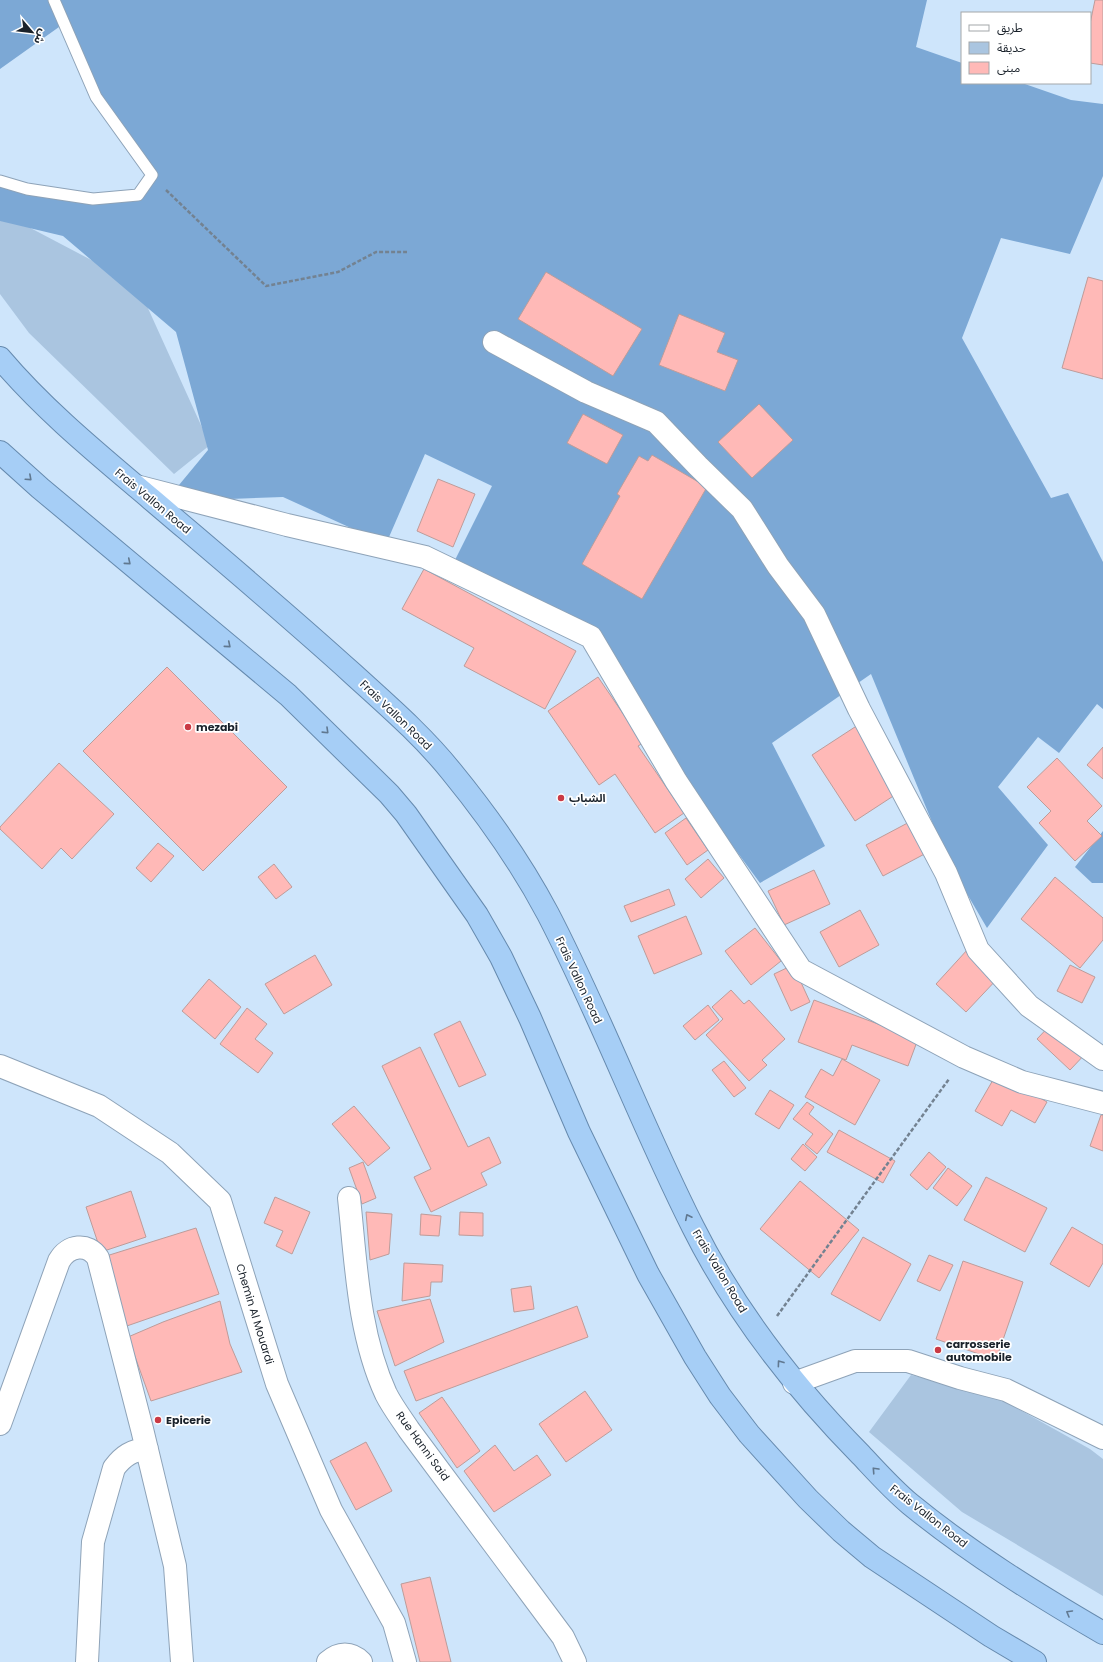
<svg xmlns="http://www.w3.org/2000/svg" width="1103" height="1662" viewBox="0 0 1103 1662" font-family="Poppins,'Noto Sans Arabic',sans-serif">
  <style>
    .green { fill: #aac5e0 }
    .forest { fill: #7ca8d5 }
    .building { fill: #ffb9b7; stroke: #bd9c9a }
    .lines { fill: none; stroke-linecap: round; stroke-linejoin: round }
    .service-casing { stroke: #8ea3b8; stroke-width: 13 }
    .minor-casing { stroke: #8ea3b8; stroke-width: 24 }
    .tertiary-casing { stroke: #8ea3b8; stroke-width: 24 }
    .secondary-casing { stroke: #8ea3b8; stroke-width: 24 }
    .trunk-casing { stroke: #668aae; stroke-width: 24 }
    .path { stroke: #738291; stroke-width: 2.5; stroke-dasharray: 4 2; stroke-linecap: butt }
    .service { stroke: #fff; stroke-width: 11 }
    .minor { stroke: #fff; stroke-width: 22 }
    .tertiary { stroke: #fff; stroke-width: 22 }
    .secondary { stroke: #fff; stroke-width: 22 }
    .trunk { stroke: #a6cef6; stroke-width: 22 }
    .oneway { stroke: #607890 }
    .poi-dot { fill: #ca3a45; stroke: #fff; stroke-width: 1.5 }
    .labels { text-anchor: middle; stroke-width: 3.5; stroke-linejoin: round; paint-order: stroke }
    .street-label { font-size: 11px; fill: #1a222b; stroke: #fff }
    .poi-label { font-size: 11px; font-weight: bold; fill: #1a222b; stroke: #fff; text-anchor: start }
  </style>
  <rect width="100%" height="100%" fill="#cee5fb"/>
  <path class="green" d="M 0,212 L 137,284 L 210,445 L 174,474 L 29,333 L 0,294 Z
    M 911,1375 L 995,1396 L 1090,1449 L 1103,1459 L 1103,1596 L 962,1512 L 869,1432 Z"/>
  <path class="forest" d="M 0,0 L 927,0 L 916,47 L 962,63 L 962,83 L 1022,83 L 1071,100 L 1103,104 L 1103,176 L 1070,254 L 1001,238 L 962,338 L 1051,498 L 1068,493 L 1103,562 L 1103,709 L 1097,704 L 1059,753 L 1038,737 L 998,787 L 1048,845 L 987,928 L 949,863 L 871,674 L 772,743 L 825,846 L 760,883 L 572,629 L 455,560 L 492,486 L 425,454 L 386,544 L 283,497 L 203,500 L 179,485 L 208,450 L 176,332 L 63,236 L 0,221 L 0,186 L 45,198 L 129,202 L 152,185 L 59,27 L 0,69 Z
    M 1103,831 L 1103,883 L 1092,883 L 1075,867 Z"/>
  <path class="building" d="M 1095,0 L 1103,0 L 1103,65 L 1090,63 L 1090,24 Z
    M 546,272 L 642,329 L 613,376 L 518,319 Z
    M 1088,277 L 1103,281 L 1103,379 L 1062,368 Z
    M 679,314 L 725,333 L 717,352 L 738,360 L 725,391 L 659,365 Z
    M 759,404 L 793,440 L 752,478 L 718,442 Z
    M 583,414 L 623,435 L 607,464 L 567,443 Z
    M 652,455 L 707,487 L 642,599 L 582,564 L 620,496 L 617,494 L 639,456 L 648,461 Z
    M 438,479 L 475,494 L 453,547 L 417,531 Z
    M 424,569 L 576,651 L 545,709 L 464,666 L 474,648 L 402,609 Z
    M 167,667 L 287,787 L 203,871 L 83,751 Z
    M 598,677 L 643,743 L 638,746 L 684,813 L 655,833 L 615,774 L 599,785 L 548,711 Z
    M 858,725 L 901,791 L 855,821 L 812,755 Z
    M 1103,747 L 1103,779 L 1087,765 Z
    M 1057,758 L 1102,806 L 1087,821 L 1102,836 L 1075,861 L 1039,823 L 1051,811 L 1027,787 Z
    M 59,763 L 114,814 L 72,859 L 61,848 L 42,869 L 0,829 L 0,827 Z
    M 686,818 L 708,850 L 687,865 L 665,833 Z
    M 917,818 L 934,849 L 883,876 L 866,845 Z
    M 158,843 L 174,856 L 151,882 L 136,868 Z
    M 708,859 L 724,878 L 701,898 L 685,879 Z
    M 274,864 L 292,887 L 276,899 L 258,877 Z
    M 814,870 L 830,904 L 784,925 L 768,891 Z
    M 1055,877 L 1103,918 L 1103,940 L 1080,968 L 1021,919 Z
    M 669,889 L 675,905 L 631,922 L 624,906 Z
    M 860,910 L 879,945 L 839,967 L 820,932 Z
    M 686,916 L 702,954 L 654,974 L 638,936 Z
    M 755,928 L 781,961 L 751,985 L 725,951 Z
    M 968,949 L 999,977 L 966,1012 L 936,984 Z
    M 315,955 L 332,985 L 284,1014 L 265,984 Z
    M 793,965 L 810,1002 L 791,1011 L 774,974 Z
    M 1070,965 L 1095,977 L 1082,1003 L 1057,991 Z
    M 209,979 L 241,1007 L 215,1039 L 182,1011 Z
    M 731,990 L 744,1004 L 749,1000 L 785,1039 L 762,1060 L 767,1065 L 749,1081 L 706,1035 L 723,1019 L 712,1007 Z
    M 814,1000 L 918,1039 L 908,1066 L 852,1045 L 846,1060 L 798,1042 Z
    M 708,1005 L 719,1020 L 695,1040 L 683,1026 Z
    M 247,1008 L 267,1024 L 255,1039 L 273,1053 L 258,1073 L 220,1044 Z
    M 1055,1020 L 1088,1051 L 1070,1070 L 1037,1039 Z
    M 460,1021 L 486,1075 L 459,1087 L 434,1034 Z
    M 420,1047 L 468,1147 L 489,1137 L 501,1163 L 481,1173 L 487,1185 L 431,1212 L 414,1177 L 431,1169 L 382,1066 Z
    M 842,1059 L 880,1080 L 855,1125 L 805,1097 L 821,1069 L 833,1076 Z
    M 724,1061 L 746,1088 L 734,1097 L 712,1070 Z
    M 997,1073 L 1047,1102 L 1035,1123 L 1011,1110 L 1002,1126 L 975,1111 Z
    M 770,1090 L 794,1105 L 779,1129 L 755,1114 Z
    M 807,1102 L 814,1107 L 809,1114 L 833,1134 L 817,1154 L 805,1144 L 813,1134 L 793,1119 Z
    M 354,1106 L 390,1148 L 368,1166 L 332,1124 Z
    M 1101,1115 L 1103,1115 L 1103,1151 L 1090,1146 Z
    M 839,1130 L 895,1161 L 883,1183 L 827,1152 Z
    M 803,1144 L 817,1157 L 805,1171 L 791,1159 Z
    M 929,1152 L 946,1167 L 927,1190 L 910,1175 Z
    M 363,1162 L 376,1198 L 362,1204 L 349,1168 Z
    M 948,1168 L 972,1186 L 957,1206 L 933,1188 Z
    M 986,1177 L 1047,1208 L 1025,1252 L 964,1220 Z
    M 800,1181 L 859,1230 L 819,1278 L 760,1229 Z
    M 131,1191 L 146,1237 L 101,1252 L 86,1207 Z
    M 275,1197 L 310,1212 L 292,1254 L 276,1246 L 283,1231 L 264,1223 Z
    M 366,1212 L 392,1214 L 389,1254 L 370,1260 Z
    M 460,1212 L 483,1213 L 483,1236 L 459,1235 Z
    M 421,1214 L 441,1216 L 439,1236 L 420,1235 Z
    M 1072,1227 L 1103,1245 L 1103,1263 L 1089,1287 L 1050,1264 Z
    M 196,1228 L 219,1294 L 121,1328 L 103,1257 Z
    M 863,1237 L 911,1264 L 880,1321 L 831,1294 Z
    M 929,1255 L 953,1265 L 940,1291 L 917,1281 Z
    M 963,1261 L 1023,1282 L 996,1360 L 936,1339 Z
    M 404,1263 L 443,1265 L 442,1282 L 431,1282 L 430,1296 L 402,1301 Z
    M 531,1286 L 534,1309 L 514,1312 L 511,1289 Z
    M 430,1299 L 444,1342 L 395,1366 L 377,1311 Z
    M 220,1301 L 230,1344 L 242,1372 L 151,1401 L 128,1337 L 163,1322 Z
    M 577,1306 L 588,1337 L 416,1401 L 404,1371 Z
    M 585,1391 L 612,1430 L 566,1462 L 539,1424 Z
    M 442,1397 L 480,1451 L 457,1468 L 419,1413 Z
    M 366,1442 L 392,1491 L 356,1510 L 330,1461 Z
    M 495,1445 L 514,1471 L 537,1455 L 551,1475 L 494,1512 L 464,1471 Z
    M 430,1577 L 451,1662 L 420,1662 L 401,1584 Z"/>
  <g class="lines">
    <g class="service-casing">
      <path id="service" d="M 0,181 L 27,189 L 93,199 L 138,195 L 152,175 L 96,97 L 54,0"/>
    </g>
    <g class="minor-casing">
      <path id="minor" d="M 494,342 L 586,392 L 656,422 L 698,466 L 742,509 L 778,566 L 814,614 L 859,709 L 946,873 L 978,950 L 1029,1006 L 1103,1059
        M 136,486 L 287,525 L 425,557 L 591,637 L 676,781 L 801,970 L 964,1057 L 1022,1082 L 1103,1103
        M 349,1198 C 356,1263 358,1333 386,1394 C 392,1406 401,1418 409,1430 L 563,1637 L 575,1662
        M 0,1424 L 59,1261 C 68,1245 88,1242 98,1258 L 142,1429 L 175,1566 L 182,1662
        M 87,1662 L 93,1542 L 114,1468 C 123,1456 132,1450 147,1449
        M 328,1662 C 339,1652 351,1652 361,1662"/>
    </g>
    <g class="tertiary-casing">
      <path id="tertiary" d="M 0,1066 L 99,1106 L 170,1153 L 220,1201 L 277,1384 L 331,1510 L 394,1623 L 405,1662"/>
    </g>
    <g class="secondary-casing">
      <path id="secondary" d="M 794,1383 L 855,1361 L 908,1361 L 960,1378 L 1006,1390 L 1103,1438"/>
    </g>
    <g class="trunk-casing">
      <path id="trunk" d="M 0,358 C 45,411 98,454 151,499 C 219,557 287,614 353,674 C 387,705 422,735 451,771 C 487,815 521,863 548,914 C 601,1016 641,1124 693,1227 C 735,1311 795,1388 861,1455 C 877,1472 892,1489 910,1504 C 970,1553 1036,1594 1103,1633
        M 0,452 L 40,488 L 288,695 L 389,794 L 406,814 L 477,915 L 501,957 L 530,1018 L 579,1132 L 648,1274 L 695,1357 L 720,1396 L 749,1434 L 808,1499 L 841,1531 L 872,1557 L 991,1636 L 1035,1662"/>
    </g>
    <path class="path" d="M 166,190 L 266,286 L 338,272 L 376,252 L 407,252
      M 777,1316 L 949,1079"/>
    <use href="#service" class="service"/>
    <use href="#minor" class="minor"/>
    <use href="#tertiary" class="tertiary"/>
    <use href="#secondary" class="secondary"/>
    <use href="#trunk" class="trunk"/>
  </g>
  <defs><path id="oneway-chevron" d="M-2-3.5L2.5 0L-2 3.5" fill="none" stroke-width="1.6" stroke-linecap="round" stroke-linejoin="round"/></defs>
  <g class="oneway">
    <use href="#oneway-chevron" transform="translate(29 478) rotate(42)"/>
    <use href="#oneway-chevron" transform="translate(128 562) rotate(40)"/>
    <use href="#oneway-chevron" transform="translate(228 645) rotate(40)"/>
    <use href="#oneway-chevron" transform="translate(326 731) rotate(44)"/>
    <use href="#oneway-chevron" transform="translate(688 1217) rotate(-116)"/>
    <use href="#oneway-chevron" transform="translate(780 1363) rotate(-126)"/>
    <use href="#oneway-chevron" transform="translate(875 1470) rotate(-133)"/>
    <use href="#oneway-chevron" transform="translate(1069 1613) rotate(-150)"/>
  </g>
  <g class="poi-dot">
    <circle cx="188" cy="727" r="4"/>
    <circle cx="561" cy="798" r="4"/>
    <circle cx="938" cy="1350" r="4"/>
    <circle cx="158" cy="1420" r="4"/>
  </g>
  <g class="labels">
    <g class="street-label">
      <text transform="translate(153 501) rotate(40)" y="4">Frais Vallon Road</text>
      <text transform="translate(396 715) rotate(44)" y="4">Frais Vallon Road</text>
      <text transform="translate(579 980) rotate(65)" y="4">Frais Vallon Road</text>
      <text transform="translate(720 1271) rotate(59)" y="4">Frais Vallon Road</text>
      <text transform="translate(255 1314) rotate(73)" y="4">Chemin Al Mouardi</text>
      <text transform="translate(423 1446) rotate(54)" y="4">Rue Hanni Said</text>
      <text transform="translate(929 1516) rotate(38)" y="4">Frais Vallon Road</text>
    </g>
    <g class="poi-label">
      <text x="196" y="731">mezabi</text>
      <text x="569" y="802">الشباب</text>
      <text x="946" y="1348">carrosserie<tspan x="946" dy="13">automobile</tspan></text>
      <text x="166" y="1424">Epicerie</text>
    </g>
  </g>
  <rect x="961" y="12" width="130" height="72" fill="#ffffff" stroke="#a3a7aa"/>
  <rect x="969" y="25" width="20" height="6" fill="#ffffff" stroke="#a3a7aa"/>
  <text x="997" y="32" font-size="12" fill="#1a222b">طريق</text>
  <rect x="969" y="42" width="20" height="12" fill="#aac5e0" stroke="#a3a7aa"/>
  <text x="997" y="52" font-size="12" fill="#1a222b">حديقة</text>
  <rect x="969" y="62" width="20" height="12" fill="#ffb9b7" stroke="#a3a7aa"/>
  <text x="997" y="72" font-size="12" fill="#1a222b">مبنى</text>
  <g transform="translate(32 32) rotate(118)" stroke="#ffffff" stroke-width="3" paint-order="stroke">
  <path d="M0-3L7 15L0 10L-7 15Z" fill="#1a222b"/>
  <text y="-6" font-size="11" font-weight="bold" text-anchor="middle" fill="#1a222b">ش</text>
  </g>
</svg>
